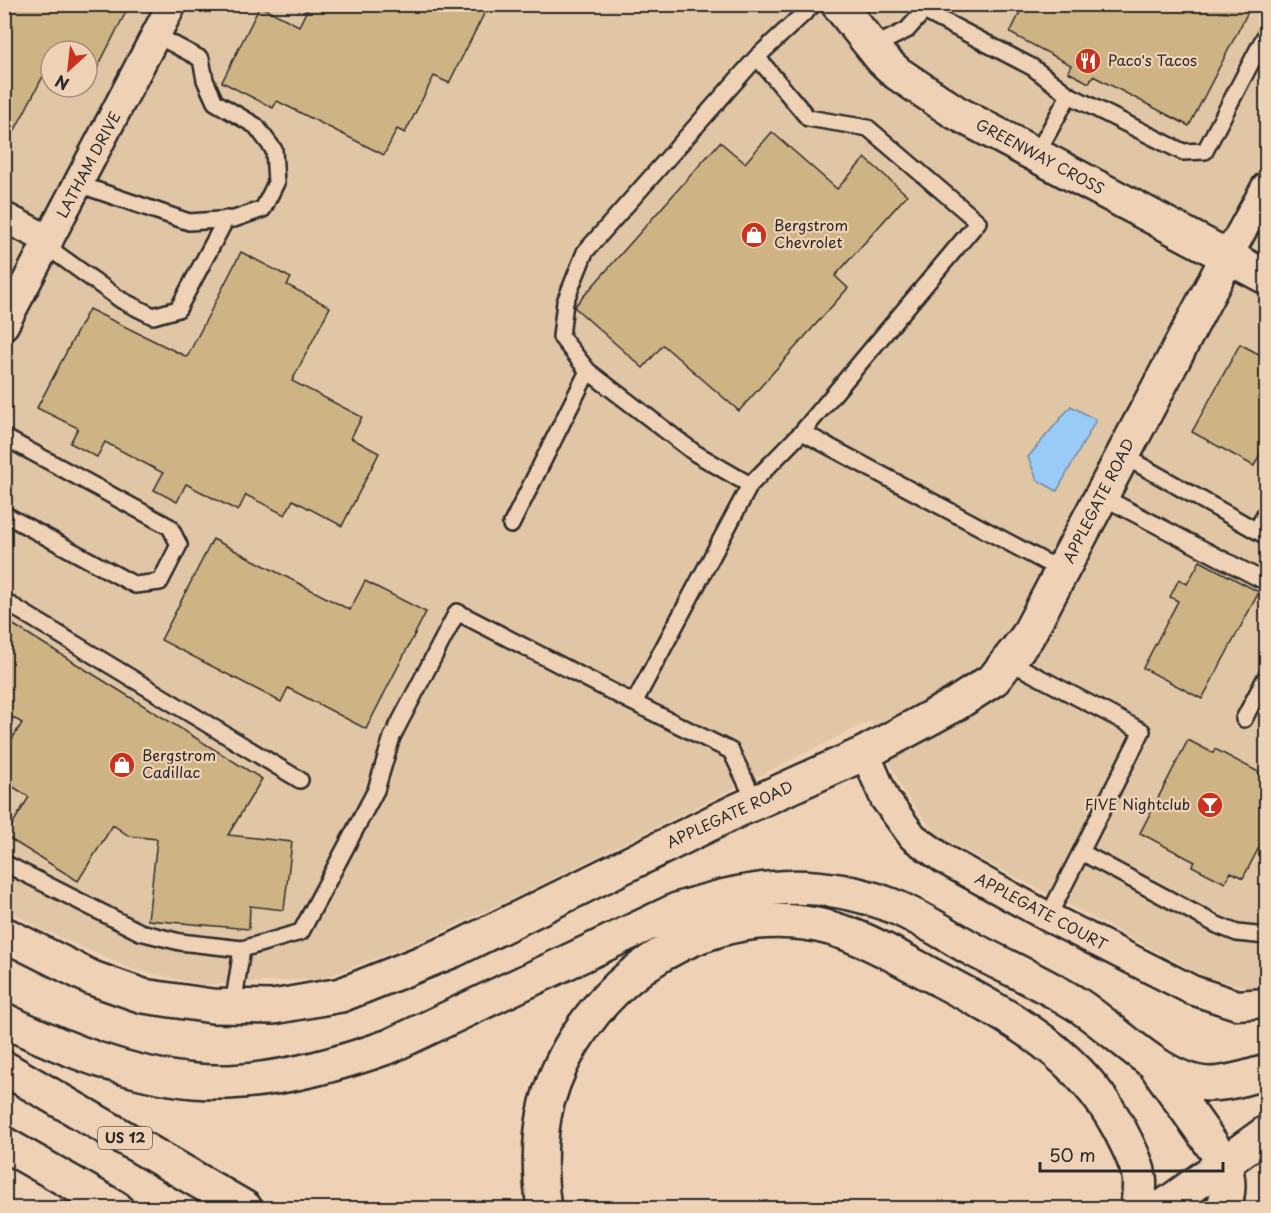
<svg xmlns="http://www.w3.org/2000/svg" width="1271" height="1213" viewBox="0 0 1271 1213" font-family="'Playpen Sans',sans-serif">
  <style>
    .built { fill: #e1c6a5; fill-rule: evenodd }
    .water { fill: #9acaf6; stroke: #6e8aa5; stroke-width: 1.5 }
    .building { fill: #ceb384; stroke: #2b2b2b; stroke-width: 1.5 }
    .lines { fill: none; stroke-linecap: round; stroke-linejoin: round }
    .service-casing { stroke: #2b2b2b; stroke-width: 20 }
    .minor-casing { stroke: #2b2b2b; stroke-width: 33 }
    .tertiary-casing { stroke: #2b2b2b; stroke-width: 38 }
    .secondary-casing { stroke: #2b2b2b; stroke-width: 38 }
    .motorway-casing { stroke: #2b2b2b; stroke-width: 38 }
    .service { stroke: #efd2b6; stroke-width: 15 }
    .minor { stroke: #efd2b6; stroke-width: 28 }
    .tertiary { stroke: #efd2b6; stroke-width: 33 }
    .secondary { stroke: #efd2b6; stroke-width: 33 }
    .motorway { stroke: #efd2b6; stroke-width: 33 }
    .labels { text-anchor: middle; stroke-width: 4.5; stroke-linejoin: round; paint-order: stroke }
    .shield { fill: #efd2b6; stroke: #665d55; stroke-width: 1.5 }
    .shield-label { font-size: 14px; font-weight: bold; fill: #2b2b2b }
    .poi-label { font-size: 15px; fill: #2b2b2b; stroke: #efd2b6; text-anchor: start }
    .street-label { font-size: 15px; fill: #2b2b2b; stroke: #efd2b6 }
  </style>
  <rect width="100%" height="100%" fill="#efd2b6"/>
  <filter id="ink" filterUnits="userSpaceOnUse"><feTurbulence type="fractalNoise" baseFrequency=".0167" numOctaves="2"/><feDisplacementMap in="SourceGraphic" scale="12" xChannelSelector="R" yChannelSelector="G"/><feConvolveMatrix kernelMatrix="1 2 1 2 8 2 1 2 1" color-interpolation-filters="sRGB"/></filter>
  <g filter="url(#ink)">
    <path class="built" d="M 5,5 L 1266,5 L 1266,260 L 1229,257 L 1261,298 L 1266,301 L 1266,986 L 1249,988 L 1205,977 L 938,836 L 905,794 L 870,721 L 519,895 L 426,939 L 322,979 L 202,985 L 129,968 L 43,930 L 5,907 ZM 51,51 L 87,51 L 87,87 L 51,87 Z"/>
    <path class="water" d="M 1071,406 L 1096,420 L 1057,491 L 1037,480 L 1028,457 Z"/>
    <path class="building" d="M 4,4 L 130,4 L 87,88 L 87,51 L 51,51 L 51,61 L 4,151 Z
      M 310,4 L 489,4 L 449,83 L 434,76 L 405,133 L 397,129 L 384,155 L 277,101 L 273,108 L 222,82 L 260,6 L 299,26 Z
      M 1024,4 L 1252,4 L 1189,126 L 1093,76 L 1089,83 L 1068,72 L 1071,65 L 1010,33 Z
      M 772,132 L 837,189 L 865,158 L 907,195 L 835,276 L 848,288 L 739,411 L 663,345 L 643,368 L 574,307 L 720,142 L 745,163 Z
      M 241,252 L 291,278 L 287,285 L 330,307 L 292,381 L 362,417 L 351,438 L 379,453 L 342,526 L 293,500 L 285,515 L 246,495 L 238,511 L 186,484 L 177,502 L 154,490 L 163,473 L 105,442 L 97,457 L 70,443 L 78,428 L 37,408 L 89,309 L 187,357 Z
      M 1240,344 L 1266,358 L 1266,442 L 1254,466 L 1192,432 Z
      M 213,539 L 350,610 L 365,581 L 426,612 L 366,729 L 288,688 L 281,702 L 161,640 Z
      M 1200,561 L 1259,592 L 1202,699 L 1143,668 L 1178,601 L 1170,597 L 1179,579 L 1187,584 Z
      M 4,619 L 262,779 L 228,835 L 292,842 L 284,910 L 250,906 L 249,929 L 148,920 L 157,839 L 129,836 L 113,825 L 78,881 L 5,836 L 29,797 L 4,781 L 4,752 L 22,723 L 4,712 Z
      M 1188,740 L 1213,753 L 1215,749 L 1266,776 L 1266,834 L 1243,878 L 1231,872 L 1225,883 L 1192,866 L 1195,862 L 1140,833 Z"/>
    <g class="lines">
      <g class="service-casing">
        <path id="service" d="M 814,4 L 757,57 L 808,118 L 868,128 L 978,222 L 802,432 L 1062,571
          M 872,47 L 907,30 L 924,11 L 1032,67 L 1069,95 L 1036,155
          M 1069,95 L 1183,152 L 1205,151 L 1266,34
          M 78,184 L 189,222 L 234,219 L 263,209 L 276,183 L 274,150 L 256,126 L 215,102 L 205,80 L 201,59 L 156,35
          M 46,246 L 121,300 L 153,316 L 178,309 L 226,219
          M 4,437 L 170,527 L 179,545 L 160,582 L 135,585 L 4,514
          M 1122,455 L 1266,536
          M 750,485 L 695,453 L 588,371 L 561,337 L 565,302 L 585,252 L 757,57
          M 1101,496 L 1266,582
          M 511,525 L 588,371
          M 1257,530 L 1266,512
          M 4,601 L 300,780
          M 1008,661 L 1142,731 L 1081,852
          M 1244,719 L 1266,677
          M 756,803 L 731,751 L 634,703 L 750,485 L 802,432
          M 4,863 L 140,932 L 180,942 L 242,949
          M 1048,917 L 1081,852 L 1217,925 L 1237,933 L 1266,936
          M 233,1006 L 242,949 L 301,932 L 376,790 L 392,737 L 457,612 L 634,703"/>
      </g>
      <g class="minor-casing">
        <path id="minor" d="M 4,217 L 49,240
          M 1228,256 L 1266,187
          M 4,325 L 172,4
          M 865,753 L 885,799 L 913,837 L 945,860 L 1048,917 L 1192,990 L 1237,1005 L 1266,1003"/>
      </g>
      <g class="tertiary-casing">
        <path id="tertiary" d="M 838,4 L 882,59 L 897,73 L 955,112 L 1266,277
          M 4,934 L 92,978 L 143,996 L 212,1006 L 273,1007 L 341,995 L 454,950 L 734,812 L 865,753 L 954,705 L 994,679 L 1027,637 L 1228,256"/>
      </g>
      <g class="secondary-casing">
        <path id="secondary" d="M 1162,1208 L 1266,1133"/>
      </g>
      <g class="motorway-casing">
        <path id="motorway" d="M 4,1020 C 64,1049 128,1075 194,1081 C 258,1087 331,1067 390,1046 L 677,910 C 751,885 816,877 890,905 C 919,916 947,935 974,950 C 1008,968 1045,984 1078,1005 C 1115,1029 1163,1083 1209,1084 C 1228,1084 1249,1077 1266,1072
          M 1156,1066 L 1224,1162 C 1229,1179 1230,1192 1223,1208
          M 4,1068 L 245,1208
          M 4,1144 L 116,1208
          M 544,1208 C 539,1174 538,1138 547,1103 C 577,993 689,908 804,923 C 849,928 892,954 931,975 C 1006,1015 1079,1051 1120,1130 C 1127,1144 1136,1160 1139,1176 C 1141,1186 1138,1199 1138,1208"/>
      </g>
      <use href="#service" class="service"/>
      <use href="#minor" class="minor"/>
      <use href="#tertiary" class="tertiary"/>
      <use href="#secondary" class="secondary"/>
      <use href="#motorway" class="motorway"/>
    </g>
  </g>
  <defs>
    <g id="restaurant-disc" transform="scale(1.35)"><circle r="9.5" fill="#c8321e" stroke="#efd2b6"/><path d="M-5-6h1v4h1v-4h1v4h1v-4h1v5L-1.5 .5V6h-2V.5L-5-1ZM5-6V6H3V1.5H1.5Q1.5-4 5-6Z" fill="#fff"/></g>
    <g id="shop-disc" transform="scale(1.35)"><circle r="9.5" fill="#c8321e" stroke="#efd2b6"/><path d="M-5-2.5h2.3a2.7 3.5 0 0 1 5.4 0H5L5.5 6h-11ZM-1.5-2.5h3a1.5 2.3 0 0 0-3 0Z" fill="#fff"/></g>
    <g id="bar-disc" transform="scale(1.35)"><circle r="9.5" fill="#c8321e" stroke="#efd2b6"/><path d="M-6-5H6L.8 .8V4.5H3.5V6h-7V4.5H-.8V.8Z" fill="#fff"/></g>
  </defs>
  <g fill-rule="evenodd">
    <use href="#restaurant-disc" x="1088" y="61"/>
    <use href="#shop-disc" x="754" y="235"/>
    <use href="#shop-disc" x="122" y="765"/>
    <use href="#bar-disc" x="1210" y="805"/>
  </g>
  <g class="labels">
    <rect class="shield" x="98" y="1127" width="54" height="22" rx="4.5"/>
    <g class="shield-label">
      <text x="125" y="1143">US 12</text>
    </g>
    <g class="poi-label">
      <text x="1108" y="66">Paco's Tacos</text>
      <text x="774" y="231">Bergstrom<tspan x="774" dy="17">Chevrolet</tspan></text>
      <text x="142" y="761">Bergstrom<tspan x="142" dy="17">Cadillac</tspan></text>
      <text x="1190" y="810" text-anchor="end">FIVE Nightclub</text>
    </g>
    <g class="street-label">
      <text transform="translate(1040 157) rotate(28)" y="5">GREENWAY CROSS</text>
      <text transform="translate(89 165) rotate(-62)" y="5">LATHAM DRIVE</text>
      <text transform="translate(1099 501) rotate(-63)" y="5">APPLEGATE ROAD</text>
      <text transform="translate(730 815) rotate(-25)" y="5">APPLEGATE ROAD</text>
      <text transform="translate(1041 912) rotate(28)" y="5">APPLEGATE COURT</text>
    </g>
  </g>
  <rect width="1271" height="1213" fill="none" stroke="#efd2b6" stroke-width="24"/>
  <rect x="12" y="12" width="1247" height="1189" fill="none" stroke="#2b2b2b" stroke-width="2" filter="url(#ink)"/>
  <g transform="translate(69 69) rotate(207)"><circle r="28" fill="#efd2b6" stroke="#a18f7e" stroke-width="1.5"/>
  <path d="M0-4.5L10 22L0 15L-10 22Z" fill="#c8321e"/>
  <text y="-9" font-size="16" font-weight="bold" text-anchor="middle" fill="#2b2b2b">N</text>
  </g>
  <path d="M1040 1162v9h183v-9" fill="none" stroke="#2b2b2b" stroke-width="3"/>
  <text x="1049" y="1162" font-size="18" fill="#2b2b2b" stroke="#efd2b6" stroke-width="4.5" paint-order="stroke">50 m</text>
</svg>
